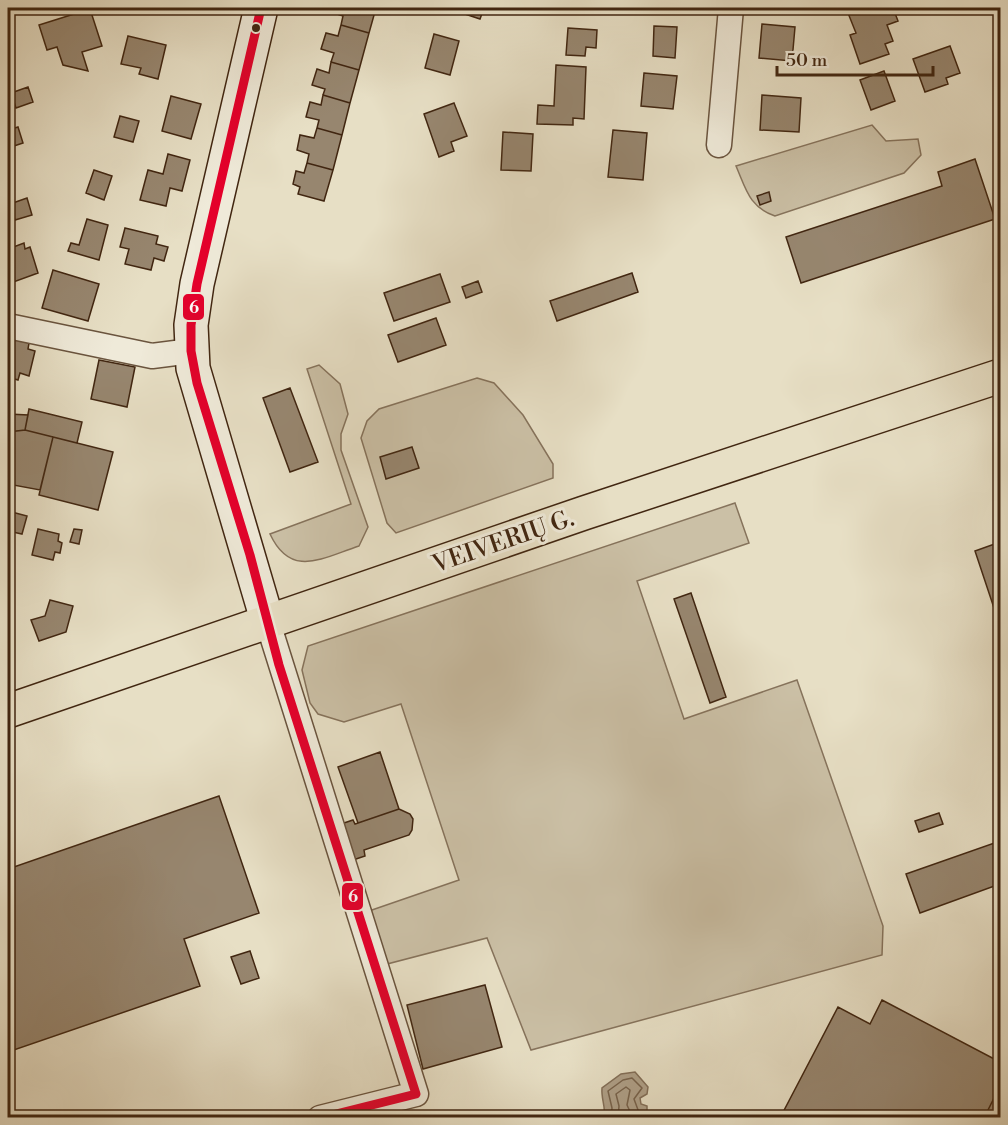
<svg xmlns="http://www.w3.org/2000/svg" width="1008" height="1125" viewBox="0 0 1008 1125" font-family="'Libre Bodoni',serif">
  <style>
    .green { fill: #cbc0a6; stroke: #86735c; stroke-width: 1.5 }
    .water { fill: #afa088; stroke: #836f58; stroke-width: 1.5 }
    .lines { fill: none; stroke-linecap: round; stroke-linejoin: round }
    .shore { stroke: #78634c; stroke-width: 1.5 }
    .building { fill: #97866f; stroke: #412611; stroke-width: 1.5 }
    .street-casing { stroke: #6a543e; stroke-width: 27 }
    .secondary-casing { stroke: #412611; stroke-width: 36 }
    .primary-casing { stroke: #412611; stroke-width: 36 }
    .street { stroke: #efead9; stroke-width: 24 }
    .secondary { stroke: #efead9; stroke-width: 33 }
    .primary { stroke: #e7dfc5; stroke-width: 33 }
    .bus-1-casing { stroke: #efead9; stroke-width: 14 }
    .bus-1 { stroke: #e4002b; stroke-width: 9 }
    .bus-dot { fill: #412611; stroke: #efead9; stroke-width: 2 }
    .labels { text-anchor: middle; stroke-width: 6; stroke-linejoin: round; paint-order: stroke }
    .street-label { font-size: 24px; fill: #412611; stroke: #efead9 }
    .line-badge { stroke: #efead9; stroke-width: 2 }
    .badge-label { font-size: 16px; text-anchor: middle; font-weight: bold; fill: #fff }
  </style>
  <rect width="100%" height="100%" fill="#e7dfc5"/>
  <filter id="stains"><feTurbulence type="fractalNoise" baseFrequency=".00333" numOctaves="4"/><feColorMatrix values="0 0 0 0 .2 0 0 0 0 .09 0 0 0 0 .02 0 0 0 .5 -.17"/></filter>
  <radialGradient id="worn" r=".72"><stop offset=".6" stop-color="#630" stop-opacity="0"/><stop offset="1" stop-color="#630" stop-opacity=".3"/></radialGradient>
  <path class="green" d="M 872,125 L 886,141 L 918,139 L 921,155 L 904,173 L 775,216 C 749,207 746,189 736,166 Z
    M 319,365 L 340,384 L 348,414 L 341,434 L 341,450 L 368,527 L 359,546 C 322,558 291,579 270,534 L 351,504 L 307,369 Z
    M 477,378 L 494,383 L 523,415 L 553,464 L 553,478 L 396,533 L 387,523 L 361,438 L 367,421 L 379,409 Z
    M 735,503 L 749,543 L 637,581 L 684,719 L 797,680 L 883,926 L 882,955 L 531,1050 L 487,938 L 387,964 L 369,911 L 459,880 L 401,704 L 344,722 L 318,714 L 310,703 L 302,670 L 308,646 Z"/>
  <path class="water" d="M 635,1072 L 648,1087 L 647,1094 L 640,1098 L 641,1104 L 647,1106 L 647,1117 L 604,1117 C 606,1107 601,1099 602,1088 L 621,1074 Z"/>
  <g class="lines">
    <path class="shore" d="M 611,1118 L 612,1108 L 608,1091 L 623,1080 L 632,1078 L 642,1088 L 634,1099 L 641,1118
      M 618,1118 L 619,1106 L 616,1094 L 626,1087 L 630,1090 L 627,1105 L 633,1118"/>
  </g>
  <path class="building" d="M 332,8 L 376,8 L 369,33 L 341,25 L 343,16 L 331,12 Z
    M 454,8 L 484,8 L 480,19 L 453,10 Z
    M 864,8 L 893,8 L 898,21 L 887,25 L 893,41 L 885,44 L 889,54 L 860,64 L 850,35 L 856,33 L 848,13 Z
    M 90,9 L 102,46 L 82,52 L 88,71 L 63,65 L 57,47 L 47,50 L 39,25 Z
    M 762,24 L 795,27 L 792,61 L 759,58 Z
    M 341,25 L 369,33 L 359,70 L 331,62 L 334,53 L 321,49 L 326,33 L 338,36 Z
    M 654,26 L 677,27 L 675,58 L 653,56 Z
    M 568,28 L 597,30 L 596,48 L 586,47 L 585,56 L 566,55 Z
    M 434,34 L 459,41 L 450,75 L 425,68 Z
    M 128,36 L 166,45 L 158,79 L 139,74 L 141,68 L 121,64 Z
    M 950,46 L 960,73 L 946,78 L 948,84 L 925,92 L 913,59 Z
    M 331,62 L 359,70 L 350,103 L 323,95 L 325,89 L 312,85 L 317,69 L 329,73 Z
    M 556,65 L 586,67 L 584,119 L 573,118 L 573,125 L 537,124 L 538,105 L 554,106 Z
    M 884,71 L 895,101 L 871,110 L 860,80 Z
    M 644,73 L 677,76 L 673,109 L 641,106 Z
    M 28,87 L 33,102 L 16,108 L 11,93 Z
    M 323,95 L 350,103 L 342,135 L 317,128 L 319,120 L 306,117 L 310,102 L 321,105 Z
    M 762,95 L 801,98 L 799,132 L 760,130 Z
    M 171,96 L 201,104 L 191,139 L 162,131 Z
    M 454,103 L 467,136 L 451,142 L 454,151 L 439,157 L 424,114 Z
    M 120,116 L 139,121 L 133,142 L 114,137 Z
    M 18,127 L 23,143 L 8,148 L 8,130 Z
    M 317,128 L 342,135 L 333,170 L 307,163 L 309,154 L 297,150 L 300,135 L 314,138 Z
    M 613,130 L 647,133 L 643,180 L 608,177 Z
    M 503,132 L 533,134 L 531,171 L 501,170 Z
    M 168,154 L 190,160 L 182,191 L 170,188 L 166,206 L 140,200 L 148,170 L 163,174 Z
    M 975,159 L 995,219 L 801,283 L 786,237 L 942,186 L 938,172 Z
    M 307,163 L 333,170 L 324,201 L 298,194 L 300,187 L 293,184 L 296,171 L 304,173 Z
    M 94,170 L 112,176 L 104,200 L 86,193 Z
    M 769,192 L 771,201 L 760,205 L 757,196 Z
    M 27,198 L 32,215 L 15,220 L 10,204 Z
    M 87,219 L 108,225 L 99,260 L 68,251 L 71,243 L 79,245 Z
    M 125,228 L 158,236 L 156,244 L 168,247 L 164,261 L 154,258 L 151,270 L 125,264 L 129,249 L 120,247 Z
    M 24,243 L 25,249 L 30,247 L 38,273 L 8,284 L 8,249 Z
    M 53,270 L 99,284 L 88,321 L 42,308 Z
    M 632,273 L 638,292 L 557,321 L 550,301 Z
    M 440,274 L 450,302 L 394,321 L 384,293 Z
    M 478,281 L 482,292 L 466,298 L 462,287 Z
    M 436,318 L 446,345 L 398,362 L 388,335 Z
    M 10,338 L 29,343 L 28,349 L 35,351 L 29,376 L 20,373 L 18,380 L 8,377 Z
    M 99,360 L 135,367 L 127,407 L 91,399 Z
    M 290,388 L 318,462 L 290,472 L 263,398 Z
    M 29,409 L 82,422 L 77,443 L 25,430 Z
    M 8,414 L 28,415 L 25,430 L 8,432 Z
    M 25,430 L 53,437 L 40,490 L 13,485 L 14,479 L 8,477 L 8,432 Z
    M 53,437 L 113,452 L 98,510 L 39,495 Z
    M 412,447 L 419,468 L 386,479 L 380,457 Z
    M 8,511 L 27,516 L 22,534 L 8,531 Z
    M 38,529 L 59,534 L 58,541 L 62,543 L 60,553 L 55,552 L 53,560 L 32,555 Z
    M 74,529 L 82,530 L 79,544 L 70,542 Z
    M 1000,542 L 1000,626 L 975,551 Z
    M 691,593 L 726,697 L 710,703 L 674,599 Z
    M 50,600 L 73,606 L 66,632 L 39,641 L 31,620 L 45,616 Z
    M 380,752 L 399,809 L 358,823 L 338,767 Z
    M 219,796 L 259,913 L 184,939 L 200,986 L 8,1052 L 8,869 Z
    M 399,809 L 410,814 L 413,819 L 412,830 L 409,835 L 364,850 L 365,856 L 350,861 L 338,825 L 353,820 L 355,824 Z
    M 939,813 L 943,824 L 919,832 L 915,821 Z
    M 1000,841 L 1000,884 L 920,913 L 906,874 Z
    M 250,951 L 259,978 L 241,984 L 231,957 Z
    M 485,985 L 502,1047 L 423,1069 L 407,1005 Z
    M 882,1000 L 1000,1062 L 1000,1086 L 984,1118 L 780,1118 L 838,1007 L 870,1024 Z
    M 1000,1086 L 1000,1118 L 984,1118 Z"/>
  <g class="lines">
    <g class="street-casing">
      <path id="street" d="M 719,145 L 731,8
        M 8,326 L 152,356 L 191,351
        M 268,623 L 416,1094 L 320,1118"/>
    </g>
    <g class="secondary-casing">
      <path id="secondary" d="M 261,8 L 197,284 L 191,325 L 193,368 L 268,623"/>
    </g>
    <g class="primary-casing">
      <path id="primary" d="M 8,711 L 584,513 L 1000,376"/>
    </g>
    <use href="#street" class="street"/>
    <use href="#secondary" class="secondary"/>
    <use href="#primary" class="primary"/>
    <g class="bus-1-casing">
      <path id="bus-1" d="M 261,8 L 197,284 L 191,325 L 191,351 L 197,383 L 250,555 L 279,665 L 416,1094 L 320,1118"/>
    </g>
    <use href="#bus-1" class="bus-1"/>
  </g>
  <circle class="bus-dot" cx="256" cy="28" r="5"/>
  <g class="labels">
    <g class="street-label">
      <text transform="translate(503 541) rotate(-19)" y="8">VEIVERIŲ G.</text>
    </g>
  </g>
  <g class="line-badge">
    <rect x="182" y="293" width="23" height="28" rx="6" fill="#e4002b"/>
    <rect x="341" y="882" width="23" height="29" rx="6" fill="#e4002b"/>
  </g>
  <g class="badge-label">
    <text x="194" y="313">6</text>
    <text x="353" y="902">6</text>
  </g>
  <rect width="1008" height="1125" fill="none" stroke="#e7dfc5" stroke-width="30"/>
  <rect x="9" y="9" width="990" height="1107" fill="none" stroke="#412611" stroke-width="3"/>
  <rect x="15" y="15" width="978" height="1095" fill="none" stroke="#412611" stroke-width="1.5"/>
  <path d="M777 66v9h156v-9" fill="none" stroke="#412611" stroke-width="3"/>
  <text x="786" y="66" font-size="18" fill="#412611" stroke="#efead9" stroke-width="4.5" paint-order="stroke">50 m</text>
  <rect width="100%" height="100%" filter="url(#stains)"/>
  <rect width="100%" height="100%" fill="url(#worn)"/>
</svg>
